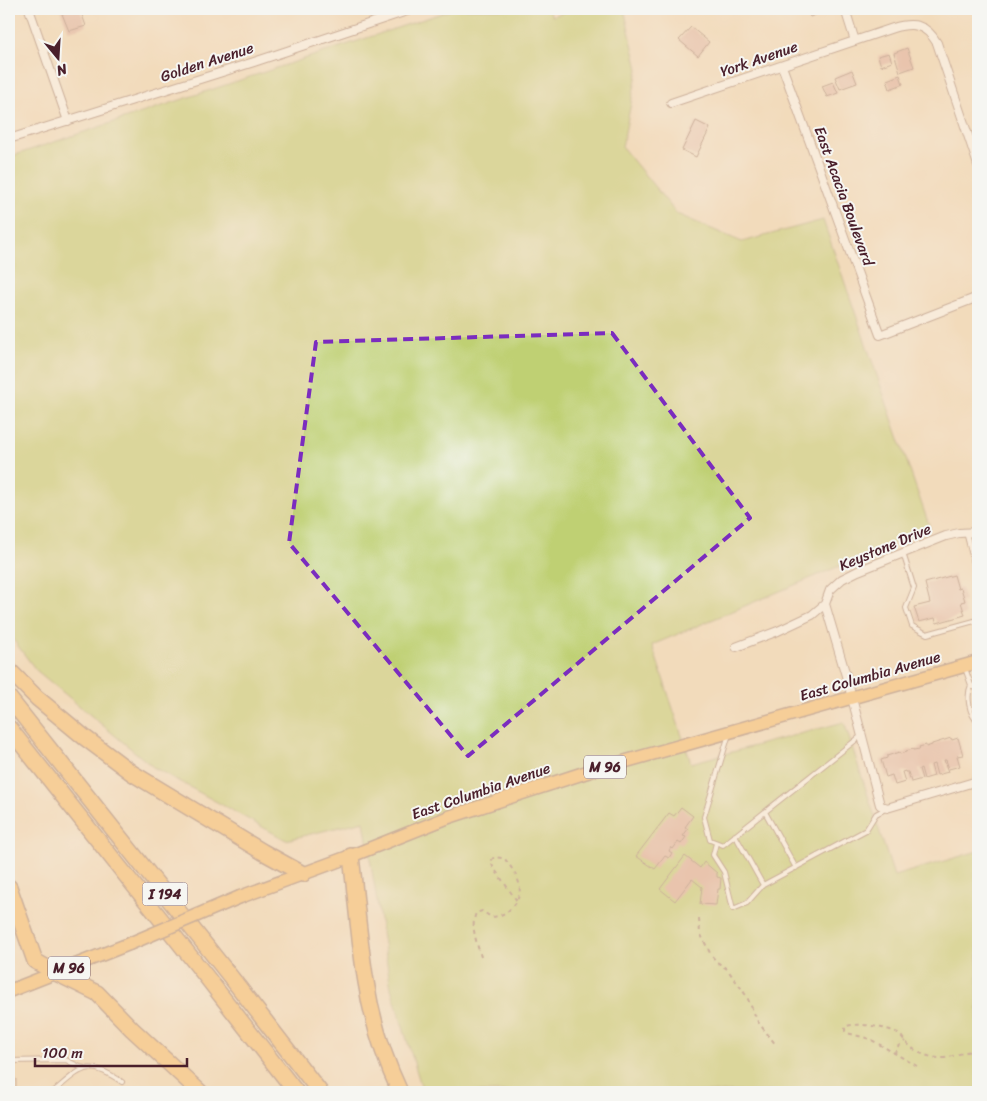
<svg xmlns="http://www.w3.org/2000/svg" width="987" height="1101" viewBox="0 0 987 1101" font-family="Sriracha,sans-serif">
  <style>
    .green { fill: #bfd073; stroke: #84784f }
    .building { fill: #dda99b }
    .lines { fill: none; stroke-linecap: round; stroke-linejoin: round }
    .service-casing { stroke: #9e7d73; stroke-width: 6 }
    .minor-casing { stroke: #9e7d73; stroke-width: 10 }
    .primary-casing { stroke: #9e7d73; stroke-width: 15 }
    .motorway-casing { stroke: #9e7d73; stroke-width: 18 }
    .path { stroke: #9e7d73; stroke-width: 2; stroke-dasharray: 4 4; stroke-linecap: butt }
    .service { stroke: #fff; stroke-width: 4 }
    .minor { stroke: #fff; stroke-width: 8 }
    .primary { stroke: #fabe6d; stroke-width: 12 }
    .motorway { stroke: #fabe6d; stroke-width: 15 }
    .primary-bridge-casing { stroke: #9e7d73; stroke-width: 15; stroke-linecap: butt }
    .primary-bridge { stroke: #fabe6d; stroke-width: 12 }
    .marked { fill: none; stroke: #7b2cbf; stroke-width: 4; stroke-dasharray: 10 6; stroke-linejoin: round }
    .labels { text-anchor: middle; stroke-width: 4; stroke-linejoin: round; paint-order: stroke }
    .shield { fill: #f6f6f2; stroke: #7e6067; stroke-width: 1 }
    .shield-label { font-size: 14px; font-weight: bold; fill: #4a1f2b }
    .street-label { font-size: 15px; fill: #4a1f2b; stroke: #f6f6f2 }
  </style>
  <rect width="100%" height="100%" fill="#f6f6f2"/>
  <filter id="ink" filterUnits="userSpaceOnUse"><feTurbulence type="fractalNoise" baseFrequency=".02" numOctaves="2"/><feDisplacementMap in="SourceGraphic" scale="10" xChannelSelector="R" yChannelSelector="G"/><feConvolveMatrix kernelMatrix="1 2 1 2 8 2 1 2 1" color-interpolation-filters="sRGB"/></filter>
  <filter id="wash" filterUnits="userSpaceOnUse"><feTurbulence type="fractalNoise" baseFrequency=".0096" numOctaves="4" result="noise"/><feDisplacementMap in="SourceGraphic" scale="20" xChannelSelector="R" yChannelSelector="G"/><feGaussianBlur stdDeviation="1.12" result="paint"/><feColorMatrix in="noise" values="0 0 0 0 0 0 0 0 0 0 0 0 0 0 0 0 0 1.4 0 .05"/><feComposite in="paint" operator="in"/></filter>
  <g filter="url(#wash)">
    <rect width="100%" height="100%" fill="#f2dbbb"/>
    <path class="green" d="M 454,9 L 549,9 L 552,16 L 575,9 L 624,9 L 638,69 L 622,147 L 677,214 L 742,242 L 823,220 L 930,528 L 652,645 L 691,763 L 844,722 L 894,876 L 978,851 L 978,1092 L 423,1092 L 391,988 L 364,821 L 286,840 L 153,767 L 36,670 L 9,634 L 9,157 Z"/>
    <g id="blocks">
      <path class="building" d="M 60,9 L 80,9 L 86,26 L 69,31 Z
        M 807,9 L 821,9 L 823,12 L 810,17 Z
        M 691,27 L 709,42 L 698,56 L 679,40 Z
        M 907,48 L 914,67 L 900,72 L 894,53 Z
        M 889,53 L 892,62 L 881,66 L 878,56 Z
        M 852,70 L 857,83 L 840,89 L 835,77 Z
        M 900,75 L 903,84 L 890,89 L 887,80 Z
        M 833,82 L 838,93 L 827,97 L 822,86 Z
        M 696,121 L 710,128 L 696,157 L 682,150 Z
        M 954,575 L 958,589 L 961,588 L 965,601 L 961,602 L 965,615 L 937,623 L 935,618 L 919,622 L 914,607 L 930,603 L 925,583 Z
        M 951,738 L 952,740 L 958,738 L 963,755 L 957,756 L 960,766 L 949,769 L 946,760 L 944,760 L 948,772 L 937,775 L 934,764 L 931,765 L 934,776 L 924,779 L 921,768 L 919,769 L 922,779 L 911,782 L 908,772 L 905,772 L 905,771 L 902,772 L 905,782 L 895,785 L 892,775 L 886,777 L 881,760 L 887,758 L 887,756 L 899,752 L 900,754 L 906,752 L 906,751 L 913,749 L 913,750 L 920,749 L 919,747 L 926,745 L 926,747 L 932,745 L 932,744 Z
        M 681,807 L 693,816 L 685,827 L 688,829 L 683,836 L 686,837 L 681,844 L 678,842 L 673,849 L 671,847 L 669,851 L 672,853 L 669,858 L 665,856 L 655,869 L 636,856 L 669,813 L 674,816 Z
        M 685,856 L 700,868 L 704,862 L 717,873 L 717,877 L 721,878 L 720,889 L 718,889 L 716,905 L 700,904 L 702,887 L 692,879 L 675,901 L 660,889 Z
        M 9,1079 L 16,1079 L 16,1092 L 9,1092 Z"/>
    </g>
  </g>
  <g filter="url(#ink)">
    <use href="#blocks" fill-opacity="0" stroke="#9e7d73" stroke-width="1"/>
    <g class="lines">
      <g class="service-casing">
        <path id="service" d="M 966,532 L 978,579
          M 903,553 L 914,588 L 906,608 L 912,626 L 927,634 L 978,620
          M 965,668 L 971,685 L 977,689 L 978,691
          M 971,685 C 966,696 969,714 978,722
          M 729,734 L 704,817 L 710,840 L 723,845 L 861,736
          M 765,812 L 796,868
          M 735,835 L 763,885 L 866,830 L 876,814 L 887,808
          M 716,843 L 713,855 L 724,872 L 733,909 L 747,903 L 763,885
          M 9,1061 L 66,1060 L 80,1067 L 85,1068
          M 53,1092 C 82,1068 87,1058 122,1082"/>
      </g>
      <g class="minor-casing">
        <path id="minor" d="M 29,9 L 68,121
          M 845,9 L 855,41
          M 782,66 L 880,335 L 978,297
          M 671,103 L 893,28 C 913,22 926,24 937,43 L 978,165
          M 9,139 L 254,62 L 413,9
          M 825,604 L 847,679 L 880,805 L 887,808 L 974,782
          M 736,647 L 778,631 L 812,615 L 825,604 L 830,590 L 842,579 L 858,571 L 946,536 L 959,533 L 978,532"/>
      </g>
      <g class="primary-casing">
        <path id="primary" d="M 240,897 L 351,856 L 449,817 L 584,773 L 978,662
          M 9,991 L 129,944"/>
      </g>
      <g class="motorway-casing">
        <path id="motorway" d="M 9,670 L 37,698 L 84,737 L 132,773 L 263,852 L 303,874
          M 9,698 L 230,976 L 320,1092
          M 9,728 L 205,975 L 296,1092
          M 351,856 C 356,898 359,941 366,982 C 372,1020 384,1058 400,1092
          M 9,887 L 35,961 L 56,973 L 97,993 L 132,1029 L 200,1092"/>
      </g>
      <path class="path" d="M 699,919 L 700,933 L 711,955 L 717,962 L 727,969 L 741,988 L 747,997 L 758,1022 L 776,1045
        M 481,957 C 477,943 470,927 476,913 L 482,911 L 491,917 C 510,916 525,898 518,880 C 516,873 510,866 505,859 L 502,858 L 494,857 L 491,861 L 493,867 L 517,901
        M 895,1054 L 896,1048 L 905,1041
        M 917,1066 L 870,1039 L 847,1033 L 845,1031 L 845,1027 C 855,1021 888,1028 898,1033 C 901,1035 903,1039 906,1042 C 913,1050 922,1055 932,1057 C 947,1060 950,1056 963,1053 C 968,1051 973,1051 978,1051"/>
      <use href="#service" class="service"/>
      <use href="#minor" class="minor"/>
      <use href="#primary" class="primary"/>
      <use href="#motorway" class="motorway"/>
      <g class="primary-bridge-casing">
        <path id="primary-bridge" d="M 129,944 L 240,897"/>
      </g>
      <use href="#primary-bridge" class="primary-bridge"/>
    </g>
  </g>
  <path d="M0 0H987V1101H0ZM 612,333 L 750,518 L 468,756 L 289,543 L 316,342 Z" fill="#f2dbbb" fill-opacity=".55" fill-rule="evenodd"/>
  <path class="marked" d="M 612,333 L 750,518 L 468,756 L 289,543 L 316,342 Z"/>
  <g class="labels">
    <g class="shield">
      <rect x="584" y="755.5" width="42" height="23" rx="4"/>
      <rect x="142.5" y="882.5" width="45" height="23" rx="4"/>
      <rect x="48" y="956.5" width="42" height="23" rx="4"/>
    </g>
    <g class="shield-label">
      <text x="605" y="772">M 96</text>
      <text x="165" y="899">I 194</text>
      <text x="69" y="973">M 96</text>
    </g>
    <g class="street-label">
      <text transform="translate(759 59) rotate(-19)" y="5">York Avenue</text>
      <text transform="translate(207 62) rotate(-18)" y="5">Golden Avenue</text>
      <text transform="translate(844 196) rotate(70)" y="5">East Acacia Boulevard</text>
      <text transform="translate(885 547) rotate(-23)" y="5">Keystone Drive</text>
      <text transform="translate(870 676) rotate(-16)" y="5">East Columbia Avenue</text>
      <text transform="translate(481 791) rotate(-19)" y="5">East Columbia Avenue</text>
    </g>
  </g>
  <rect width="987" height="1101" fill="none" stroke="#f6f6f2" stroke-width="30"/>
  <g transform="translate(58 58) rotate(162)" stroke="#f6f6f2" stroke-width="4" paint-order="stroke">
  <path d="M0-4L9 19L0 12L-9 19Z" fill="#4a1f2b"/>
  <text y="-8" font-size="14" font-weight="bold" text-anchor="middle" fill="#4a1f2b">N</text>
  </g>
  <path d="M35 1058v8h152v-8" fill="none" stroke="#4a1f2b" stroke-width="2.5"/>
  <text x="42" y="1058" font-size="15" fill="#4a1f2b" stroke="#f6f6f2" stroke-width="4" paint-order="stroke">100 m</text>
</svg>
